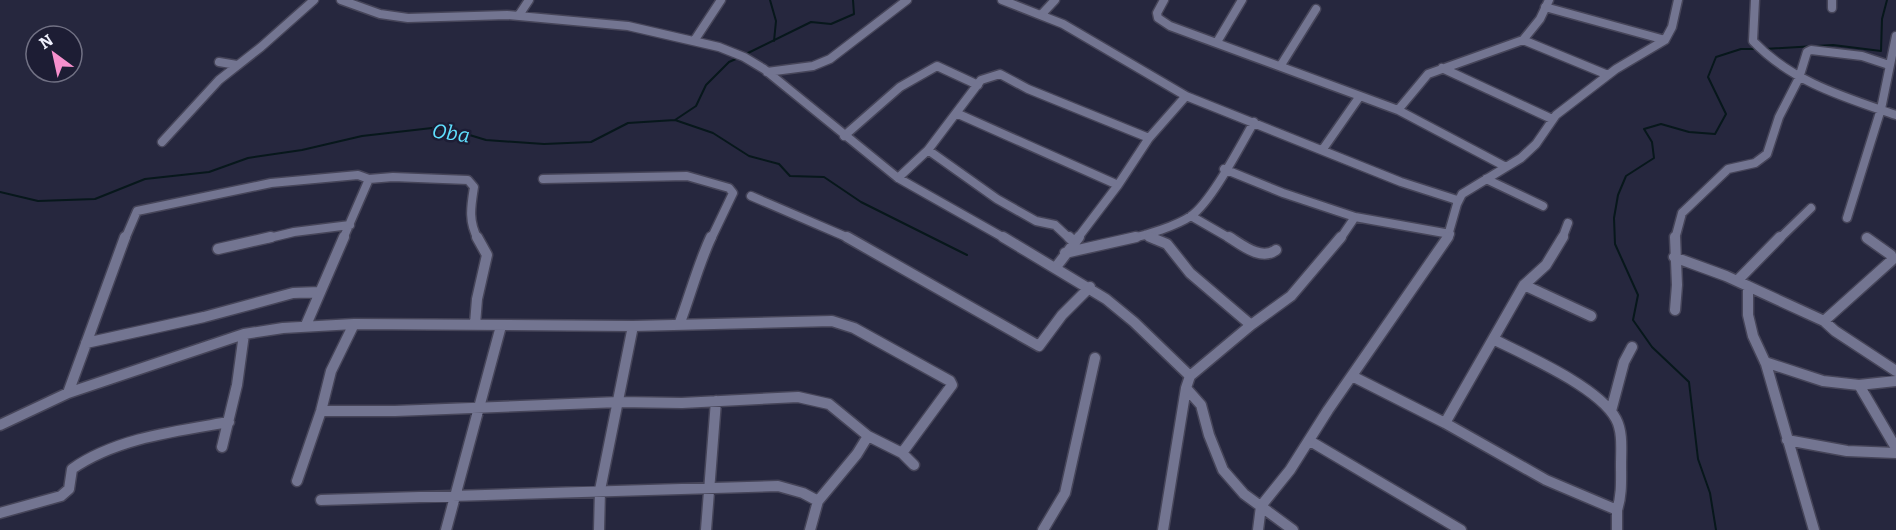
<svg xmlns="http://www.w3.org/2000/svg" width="1896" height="530" viewBox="0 0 1896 530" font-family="Bitter,serif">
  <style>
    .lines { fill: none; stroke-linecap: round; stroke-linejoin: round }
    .stream { stroke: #07171b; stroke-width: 2 }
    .street-far1-casing { stroke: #464559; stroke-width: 11 }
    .street-casing { stroke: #464559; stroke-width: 13 }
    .street-far1 { stroke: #737591; stroke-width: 8 }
    .street { stroke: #737591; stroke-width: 10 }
    .labels { text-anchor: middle; stroke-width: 5; stroke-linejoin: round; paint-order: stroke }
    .water-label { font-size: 20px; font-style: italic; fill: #60e1ff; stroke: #1d1d34 }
  </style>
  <rect width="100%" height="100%" fill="#26273e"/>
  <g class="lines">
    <path class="stream" d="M 770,0 L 776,21 L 774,41
      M 1765,49 L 1833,45 L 1881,51 L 1882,19 L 1887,0
      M 746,54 L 811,22 L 831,24 L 854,14 L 853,0
      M 675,120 L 713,133 L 749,156 L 779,164 L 790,176 L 824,177 L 861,202 L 967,255
      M 0,192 L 38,201 L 95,199 L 145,179 L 209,172 L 248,158 L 302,150 L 362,136 L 432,128 L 453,130 L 486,140 L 544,144 L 591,142 L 628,123 L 675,120 L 696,106 L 706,85 L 729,62 L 738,58
      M 1716,530 L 1710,493 L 1698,459 L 1689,382 L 1652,347 L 1633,320 L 1638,295 L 1615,244 L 1614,218 L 1618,195 L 1626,176 L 1654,158 L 1652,142 L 1644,129 L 1661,124 L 1689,132 L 1715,134 L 1726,114 L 1708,77 L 1716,57 L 1741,49 L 1756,49"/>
    <g class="street-far1-casing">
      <path id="street-far1" d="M 341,0 L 380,14 L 408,18 L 507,15 L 628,26 L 719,47 L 744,57 L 764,69 L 898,178 L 1006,239
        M 1002,0 L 1063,24 L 1186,96 L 1401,182 L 1457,200
        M 1164,0 L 1157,13 L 1158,18 L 1170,26 L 1398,110 L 1506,167
        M 1755,0 L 1753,41 C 1792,82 1844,97 1896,115
        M 1832,0 L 1832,8
        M 1545,7 L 1665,40
        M 519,15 L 529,0
        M 1041,15 L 1055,0
        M 1523,40 L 1608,75
        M 694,41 L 721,0
        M 1217,42 L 1242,0
        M 219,62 L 237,65
        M 1281,65 L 1316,9
        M 1442,68 L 1552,119
        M 767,72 L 813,66 L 830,59 L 907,0
        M 1398,110 L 1428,74 L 1523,40 L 1540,19 L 1549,0
        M 956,113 L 1118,185
        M 844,136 L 900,87 L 937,66 L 978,85
        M 162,142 L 219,80 L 261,47 L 314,0
        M 1323,149 L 1360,96
        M 928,150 L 997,199 L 1036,221 L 1055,225 L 1070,239
        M 1224,169 L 1283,193 L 1355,217 L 1450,234
        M 898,178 L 928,150 L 981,80 L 1000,74 L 1028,89 L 1149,138
        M 543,179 L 687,176 L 729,188 L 733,193 L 711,239
        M 1486,179 L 1543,206
        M 751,196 L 851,239
        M 1191,216 L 1231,239
        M 1847,218 L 1881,109 L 1896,36
        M 1145,235 L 1154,239
        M 125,239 L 137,211 L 271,183 L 358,175 L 369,179 L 393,177 L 468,180 L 474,187 C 471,206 468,221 478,239
        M 265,239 L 294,232 L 350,225
        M 343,239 L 369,179
        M 1077,239 L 1118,185 L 1149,138 L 1186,96
        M 1129,239 C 1147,235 1176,226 1191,216 C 1212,201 1240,146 1254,122
        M 1340,239 L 1355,217
        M 1447,239 L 1457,204 L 1462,194 L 1521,158 L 1536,144 L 1556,115 L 1616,69 L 1665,40 L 1672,27 L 1678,0
        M 1562,239 L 1568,223
        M 1675,239 L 1682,213 L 1728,169 L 1755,163 L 1767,154 L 1779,117 L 1799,78 L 1807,52 L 1811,50 L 1862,56 L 1889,65
        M 1779,239 L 1811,208"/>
    </g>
    <g class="street-casing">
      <path id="street" d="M 847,237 L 1039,346 L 1062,315 L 1090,287
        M 1003,237 L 1106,299 L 1134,322 L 1190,376 L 1186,388 L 1201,405 L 1209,435 L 1223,470 L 1244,494 L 1293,530
        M 1069,237 L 1073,241
        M 1150,237 L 1167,244 L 1190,273 L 1251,325
        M 1229,237 C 1242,245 1261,261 1276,250
        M 218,249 L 271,237
        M 1065,253 L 1136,237
        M 1674,257 L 1726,276 L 1824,321 L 1835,331 L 1896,371
        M 1056,267 L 1079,237
        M 1737,281 L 1780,237
        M 1524,285 L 1591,316
        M 1748,286 L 1748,315 L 1753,336 L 1766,364 L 1814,530
        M 1675,310 L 1677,285 L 1675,237
        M 1824,321 L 1892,260 L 1891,255 L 1867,238
        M 475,324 L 477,299 L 487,255 L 477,237
        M 306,325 L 344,237
        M 679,325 C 690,296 698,265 711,237
        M 86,343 L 204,317 L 293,293 L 320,292
        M 1765,362 L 1823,381 L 1859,385
        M 1190,376 L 1251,325 L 1291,296 L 1341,237
        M 1352,376 L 1445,423 L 1546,480 L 1617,510 C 1622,495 1621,480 1621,464 C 1621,450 1623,432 1616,419 C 1599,387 1525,355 1493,339
        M 1896,381 L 1859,385 L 1896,448
        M 68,393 L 125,237
        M 321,411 L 395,411 L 619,402 L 682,403 L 798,397 L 829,404 L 868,436 L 902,453 L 914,465
        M 1611,411 L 1624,362 L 1632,347
        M 1445,423 L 1524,285 L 1546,265 L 1563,237
        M 0,425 L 68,393 L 244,334 L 283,328 L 354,324 L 633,326 L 832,321 L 854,328 L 950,381 L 952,385 L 902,453
        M 1787,440 L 1847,451 L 1896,453
        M 1310,441 L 1461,530
        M 222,447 L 237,385 L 244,334
        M 297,481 L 321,411 L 331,371 L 354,324
        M 321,500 L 778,486 L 803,493 L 818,501
        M 1617,510 L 1617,530
        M 0,513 L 61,496 L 69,489 L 72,469 C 116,438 177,431 229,422
        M 446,530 L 501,326
        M 599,530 L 600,490 L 633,326
        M 706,530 L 716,401
        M 810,530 L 818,501 L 857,454 L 868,436
        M 1043,530 L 1065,493 L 1095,358
        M 1163,530 L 1186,388
        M 1258,530 L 1261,506 L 1290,470 L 1328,410 L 1448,237"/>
    </g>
    <use href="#street-far1" class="street-far1"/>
    <use href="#street" class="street"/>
  </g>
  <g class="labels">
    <g class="water-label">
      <text transform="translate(451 133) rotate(8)" y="7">Oba</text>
    </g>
  </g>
  <g transform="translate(54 54) rotate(327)"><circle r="28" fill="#1d1d34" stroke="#717184" stroke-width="1.5"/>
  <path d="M0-4.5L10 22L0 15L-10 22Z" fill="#f790cd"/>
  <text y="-9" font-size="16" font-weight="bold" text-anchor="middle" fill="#eff0fd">N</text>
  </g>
</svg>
